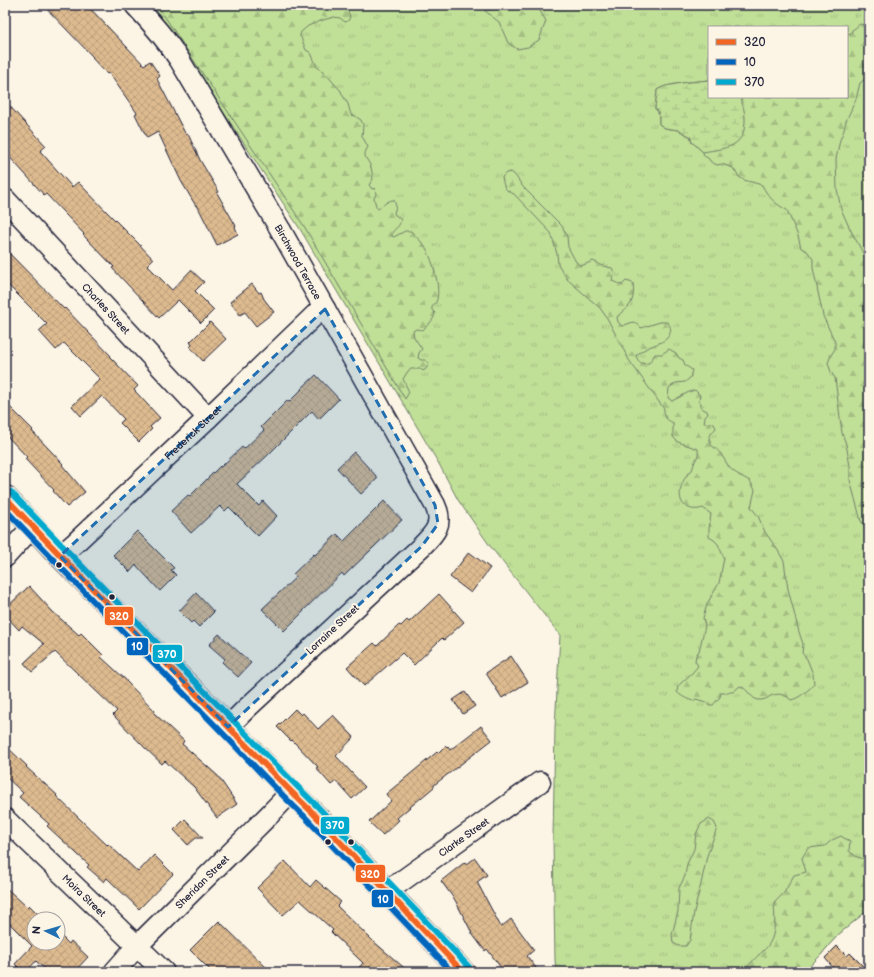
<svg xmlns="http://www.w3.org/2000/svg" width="874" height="977" viewBox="0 0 874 977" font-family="'Balsamiq Sans',sans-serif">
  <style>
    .grass { fill: url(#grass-tufts); stroke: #718069; fill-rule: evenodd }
    .forest { fill: url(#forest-firs); stroke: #718069 }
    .wetland { fill: url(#wetland-marsh); stroke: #718069 }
    .building { fill: url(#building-cross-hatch); stroke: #22223b }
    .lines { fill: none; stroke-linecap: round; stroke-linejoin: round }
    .minor-casing { stroke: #22223b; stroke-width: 23 }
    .primary-casing { stroke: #22223b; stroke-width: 25 }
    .minor { stroke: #fcf5e5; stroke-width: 20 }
    .primary { stroke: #fcf5e5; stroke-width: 22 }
    .bus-1-casing { stroke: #fcf5e5; stroke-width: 9 }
    .bus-2-casing { stroke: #fcf5e5; stroke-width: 9 }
    .bus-3-casing { stroke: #fcf5e5; stroke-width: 9 }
    .bus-1 { stroke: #f26522; stroke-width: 6 }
    .bus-2 { stroke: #0065bd; stroke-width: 6 }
    .bus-3 { stroke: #00a9ce; stroke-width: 6 }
    .marked { fill: #1f6fb2; fill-opacity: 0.2; stroke: #1f6fb2; stroke-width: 3; stroke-dasharray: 8 5; stroke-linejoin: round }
    .bus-dot { fill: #22223b; stroke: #fcf5e5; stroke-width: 1.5 }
    .labels { text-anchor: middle; stroke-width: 4; stroke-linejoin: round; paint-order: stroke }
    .street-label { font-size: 10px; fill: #22223b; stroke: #fcf5e5 }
    .line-badge { stroke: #fcf5e5; stroke-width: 1.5 }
    .badge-label { font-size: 11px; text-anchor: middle; font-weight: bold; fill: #fff }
  </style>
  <defs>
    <pattern id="grass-tufts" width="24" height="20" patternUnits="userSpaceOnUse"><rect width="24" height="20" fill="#c0df97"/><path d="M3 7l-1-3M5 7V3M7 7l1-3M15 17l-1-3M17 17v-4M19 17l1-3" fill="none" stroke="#a5bf83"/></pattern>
    <pattern id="forest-firs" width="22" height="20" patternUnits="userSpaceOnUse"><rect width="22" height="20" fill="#c0df97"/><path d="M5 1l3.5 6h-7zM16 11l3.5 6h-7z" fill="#a5bf83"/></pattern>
    <pattern id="wetland-marsh" width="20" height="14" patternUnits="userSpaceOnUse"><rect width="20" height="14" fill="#c0df97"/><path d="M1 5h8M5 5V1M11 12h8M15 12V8" fill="none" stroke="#a5bf83"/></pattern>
    <pattern id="building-cross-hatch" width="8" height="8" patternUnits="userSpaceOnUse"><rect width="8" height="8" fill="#ddba8f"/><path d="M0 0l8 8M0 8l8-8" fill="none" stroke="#bda07c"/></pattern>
  </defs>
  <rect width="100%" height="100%" fill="#fcf5e5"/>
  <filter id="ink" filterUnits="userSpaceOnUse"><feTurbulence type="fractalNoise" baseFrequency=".025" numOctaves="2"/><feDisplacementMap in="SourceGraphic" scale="8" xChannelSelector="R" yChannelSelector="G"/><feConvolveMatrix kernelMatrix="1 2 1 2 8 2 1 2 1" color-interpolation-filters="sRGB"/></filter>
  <g filter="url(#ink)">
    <path class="grass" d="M 153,5 L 869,5 L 869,909 L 839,934 L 829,945 L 820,956 L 804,972 L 556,972 L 555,961 L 553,838 L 555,727 L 560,635 L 490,546 L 458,500 L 439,464 L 300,229 L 157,11 ZM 709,27 L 847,27 L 847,97 L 709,97 Z"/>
    <path class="forest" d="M 157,5 L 351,5 L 348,11 L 350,17 L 348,21 L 345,22 L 340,18 L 334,17 L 323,20 L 308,26 L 301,32 L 300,35 L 306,50 L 311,53 L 317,67 L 324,72 L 341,91 L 342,94 L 348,104 L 351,115 L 355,116 L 361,120 L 363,125 L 362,136 L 368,147 C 362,156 366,157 370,165 C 372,169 372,174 373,179 L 369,185 L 372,189 L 375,188 L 376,194 L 374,198 L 376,206 L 378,209 C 383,206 387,200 394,200 L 396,206 L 394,213 L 395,215 L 401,219 C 399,229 396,226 392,233 L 392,236 L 394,237 L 405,231 L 411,231 C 415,236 420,240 424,245 C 432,256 442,290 436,302 C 435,304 433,305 432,307 L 432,310 L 435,313 C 434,321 428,324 423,330 L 416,329 L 413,331 L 414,337 L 422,349 L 419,353 L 418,358 L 421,360 L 425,360 L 429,363 L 426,369 L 423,371 L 421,369 L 411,369 L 408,371 L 403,379 L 409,392 L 405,399 L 304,226 Z
      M 515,9 L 539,9 L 546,21 L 539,40 L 528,47 L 517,49 L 508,43 L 499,22 L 484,10 Z
      M 860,24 L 869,26 L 869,76 L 860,83 L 856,99 L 846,121 L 844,130 L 840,140 L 836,159 L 837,189 L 841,209 L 849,227 L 863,253 L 869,268 L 869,548 L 867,546 L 866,539 L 867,529 L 861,521 L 850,480 L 850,466 L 846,444 L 842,433 L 835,378 L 831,372 L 828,363 L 831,355 L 835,349 L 835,342 L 823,316 L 813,268 L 813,259 L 807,251 L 801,248 L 798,236 L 787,210 C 775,204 768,197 762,185 L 744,180 L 739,177 L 733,168 L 722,164 L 717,165 L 711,162 L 708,158 L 704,156 L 703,152 L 692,142 L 690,136 L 678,130 L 665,128 L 659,124 L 659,118 L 658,111 L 655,109 L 657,90 C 666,85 667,86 676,84 C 687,82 698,81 709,80 L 709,97 L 847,97 L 847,34 L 851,33 L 852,30 C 855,29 857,26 860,24 Z
      M 511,172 L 515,175 L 523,187 L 562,226 L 567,236 L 568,247 L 576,262 L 581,266 L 593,261 L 603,266 L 612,268 L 614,272 L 612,281 L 622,285 L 626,281 L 633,283 C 634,292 634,302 627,308 C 623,312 621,312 617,317 L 618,322 L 622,326 L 633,322 L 638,324 L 641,328 L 660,322 L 667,322 C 671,326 671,329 670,333 C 667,343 654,344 647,348 C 643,350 639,353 636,355 C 638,363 641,364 649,363 L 655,354 L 662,354 L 669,349 L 676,353 L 679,358 L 683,360 L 685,365 L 692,370 L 690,378 L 685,382 L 676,383 L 669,388 L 668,398 L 672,401 L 689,392 L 695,390 L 700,395 L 699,401 L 701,403 L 701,408 L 707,411 L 708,414 L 705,417 L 704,423 C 707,424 710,422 714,424 L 716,428 L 709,436 C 711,450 714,445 721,454 C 724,458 726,463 729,467 C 735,474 743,477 750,481 L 755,490 L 751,507 L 758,516 L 765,532 L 777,549 L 784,561 L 788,589 L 799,632 L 803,644 L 802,653 L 807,659 L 813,674 L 814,684 C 809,690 798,699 791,700 C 786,695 780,693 773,695 C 769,696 766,700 761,700 C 751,701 749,689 740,686 L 733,692 L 730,692 L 728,693 L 721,693 L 720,697 L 713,705 L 708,705 L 706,702 L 696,699 L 693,701 C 687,699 682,697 677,692 L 678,686 L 692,673 L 698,666 L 695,661 L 696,655 L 699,651 L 705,626 L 703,618 L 707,604 L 719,583 L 724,558 L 718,544 L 714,540 L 709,537 L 709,529 L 711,514 L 703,508 C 696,510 691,510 685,506 C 676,498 681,482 688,474 C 689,473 691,472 692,470 C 693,468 693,466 694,464 C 696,457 699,458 698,449 L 678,442 L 673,437 L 673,423 C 666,419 664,418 664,409 L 629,360 L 607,318 L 600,308 L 567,279 L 558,264 L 557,254 L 551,233 L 514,194 C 504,190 504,187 502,177 L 506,173 Z
      M 709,819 L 714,822 L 717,828 L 707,856 L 701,884 L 694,912 L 690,940 L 686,946 L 679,946 L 673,943 L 672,935 L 678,911 L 679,888 L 685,876 L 687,864 L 694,849 L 696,834 L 701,824 Z
      M 841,836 L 850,842 L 849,851 L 857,857 L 869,860 L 869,909 L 839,934 L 829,945 L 820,956 L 804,972 L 745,972 C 749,963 756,958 763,951 C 777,939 775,920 774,903 L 784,893 L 794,875 L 806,872 L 802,858 L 808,848 L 825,846 L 832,840 Z"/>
    <path class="wetland" d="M 709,80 L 709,97 L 741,97 C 742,104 745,111 745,118 C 746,148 726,148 703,152 L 692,142 L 690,136 L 678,130 L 665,128 L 659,124 L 659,118 L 658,111 L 655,109 C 655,103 657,97 657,90 C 666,85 667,86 676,84 C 687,82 698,81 709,80 Z"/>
    <path class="building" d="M 43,5 L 87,5 L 144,65 L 150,61 L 160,76 L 157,79 L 186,135 L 188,134 L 200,160 L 219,192 L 217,193 L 236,226 L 235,227 L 238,234 L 217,245 L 197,205 L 196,206 L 181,181 L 158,132 L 147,138 L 135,114 L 137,113 L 109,73 L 107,74 L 92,58 L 93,57 Z
      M 5,101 L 46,146 L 40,151 L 72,187 L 78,182 L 107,212 L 137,242 L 153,259 L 147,265 L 172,290 L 191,270 L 204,282 L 195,291 L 214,310 L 201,323 L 178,300 L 159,318 L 112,268 L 114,267 L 85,237 L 83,235 L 84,234 L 46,194 L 44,195 L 25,174 L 5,152 Z
      M 5,249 L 64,309 L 65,308 L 111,356 L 110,357 L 138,386 L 134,390 L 160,418 L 150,427 L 152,429 L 139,442 L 120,423 L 124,419 L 102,396 L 81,416 L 72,406 L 100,379 L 64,343 L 56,350 L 39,331 L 47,324 L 5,282 Z
      M 252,284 L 259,293 L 261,292 L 264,299 L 274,312 L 256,326 L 245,312 L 240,315 L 230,302 Z
      M 210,322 L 226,339 L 203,361 L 190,347 L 192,345 L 190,342 Z
      M 316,375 L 339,399 L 319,419 L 312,411 L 267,456 L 237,484 L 259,506 L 263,501 L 277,516 L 258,536 L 229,507 L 225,511 L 220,506 L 191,533 L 171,511 L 188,495 L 190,496 L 220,466 L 221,467 L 242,447 L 244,449 L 264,430 L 261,427 L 287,401 L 289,402 L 301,390 L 301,389 Z
      M 5,402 L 33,430 L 32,431 L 63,464 L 62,465 L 85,492 L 67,507 L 53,491 L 54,490 L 25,459 L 27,457 L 5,434 Z
      M 354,452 L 378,478 L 361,494 L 337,468 Z
      M 384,501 L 402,520 L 344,576 L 342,573 L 303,611 L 304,611 L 284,631 L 262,609 L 296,577 L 293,574 L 314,554 L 315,555 L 337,534 L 344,541 Z
      M 137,531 L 174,568 L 171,570 L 176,575 L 160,591 L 136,565 L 130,572 L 113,555 Z
      M 469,552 L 490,568 L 471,593 L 450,577 Z
      M 29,586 L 53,612 L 79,635 L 81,633 L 103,655 L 101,657 L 126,680 L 126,681 L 155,711 L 154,713 L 184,741 L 182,744 L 218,776 L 237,804 L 217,818 L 194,787 L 165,761 L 162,764 L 144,747 L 113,715 L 117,711 L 55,652 L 32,672 L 24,663 L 44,644 L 22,626 L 19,630 L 5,615 L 5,609 Z
      M 196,593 L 214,612 L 199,627 L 193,621 L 191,623 L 179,611 Z
      M 439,594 L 464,622 L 444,640 L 442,638 L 414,665 L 402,653 L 364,686 L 347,667 L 374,643 L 377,646 L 399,625 L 401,626 L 407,620 L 409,622 Z
      M 219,634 L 251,663 L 238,677 L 222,662 L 225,659 L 209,645 Z
      M 511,656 L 528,682 L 502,698 L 486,673 Z
      M 465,692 L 475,706 L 463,714 L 453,700 Z
      M 295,709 L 301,715 L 303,713 L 318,729 L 333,715 L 354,737 L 336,756 L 365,787 L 352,799 L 336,781 L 331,785 L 316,768 L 318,767 L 292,740 L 291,741 L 277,727 Z
      M 481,726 L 492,740 L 434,785 L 434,787 L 397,818 L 399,820 L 383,835 L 369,822 L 391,801 L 386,794 L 437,752 L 438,753 L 445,746 L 447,748 L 448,747 L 450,750 Z
      M 5,745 L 27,766 L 26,767 L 57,795 L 56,796 L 107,845 L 108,844 L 138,872 L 154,855 L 173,874 L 139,909 L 107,878 L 104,882 L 87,867 L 89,865 L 47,826 L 49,824 L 19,797 L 23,793 L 5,776 Z
      M 185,819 L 203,838 L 196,838 L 188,845 L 174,830 Z
      M 475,858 L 487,875 L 477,882 L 501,927 L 511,919 L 534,950 L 527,956 L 539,972 L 504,972 L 487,949 L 485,951 L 473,935 L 455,900 L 441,881 L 465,862 L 467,864 Z
      M 285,861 L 310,887 L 316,880 L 341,902 L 337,906 L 373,941 L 409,972 L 355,972 L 363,963 L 331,932 L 333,930 L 300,900 L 283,915 L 257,888 Z
      M 5,887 L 27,907 L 29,905 L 43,919 L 34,919 L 34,943 L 58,943 L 58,933 L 69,944 L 71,941 L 88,957 L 74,972 L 48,972 L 36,961 L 26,972 L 23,972 L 15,964 L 32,946 L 5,919 Z
      M 219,921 L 271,972 L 212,972 L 190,950 Z
      M 837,946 L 847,956 L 850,953 L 869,972 L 831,972 L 834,969 L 825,958 Z"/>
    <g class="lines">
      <g class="minor-casing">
        <g id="minor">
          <path id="s1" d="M 135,5 C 152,23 165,38 179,59 L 280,229 L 435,505 C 444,524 435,533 422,546 L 246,709 L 228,727"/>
          <path id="s2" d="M 5,199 L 208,418"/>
          <path id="s3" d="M 60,556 L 75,543 L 208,418 L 317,313 L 325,309"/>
          <path d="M 5,557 L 33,526"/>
          <path id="s4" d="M 5,819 L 164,972"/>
          <path id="s5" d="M 386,890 L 399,883 L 540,782"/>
          <path id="s6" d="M 114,972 L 137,946 L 270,814 L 291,792"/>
        </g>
      </g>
      <g class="primary-casing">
        <path id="primary" d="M 5,497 L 60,556 L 219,717 L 291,792 L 311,811 L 463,972"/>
      </g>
      <use href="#minor" class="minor"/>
      <use href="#primary" class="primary"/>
      <g class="bus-1-casing">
        <path id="bus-1" d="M 5,497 C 71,568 139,636 207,705 C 242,740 275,777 311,811 L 463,972"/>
      </g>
      <g class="bus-2-casing">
        <path id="bus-2" d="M 5,509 C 69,577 135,644 201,711 C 236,746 269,783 305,817 L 452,972"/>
      </g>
      <g class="bus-3-casing">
        <path id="bus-3" d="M 11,492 C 77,562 145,631 213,700 C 248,735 281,771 317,806 L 469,967"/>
      </g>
      <use href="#bus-1" class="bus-1"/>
      <use href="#bus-2" class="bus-2"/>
      <use href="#bus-3" class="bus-3"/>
    </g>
  </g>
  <path class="marked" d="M 325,309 L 435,505 L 438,524 L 422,546 L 228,727 L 60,556 Z"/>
  <g class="bus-dot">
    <circle cx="59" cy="565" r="3.5"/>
    <circle cx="112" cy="597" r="3.5"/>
    <circle cx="328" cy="842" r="3.5"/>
    <circle cx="351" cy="842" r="3.5"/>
  </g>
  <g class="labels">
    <g class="street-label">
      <text dy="4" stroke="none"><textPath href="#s1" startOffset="305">Birchwood Terrace</textPath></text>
      <text dy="4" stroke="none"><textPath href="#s2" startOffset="149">Charles Street</textPath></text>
      <text dy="4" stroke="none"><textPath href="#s3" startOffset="181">Frederick Street</textPath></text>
      <text transform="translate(332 629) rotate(-43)" y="4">Lorraine Street</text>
      <text dy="4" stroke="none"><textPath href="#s5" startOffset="94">Clarke Street</textPath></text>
      <text dy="4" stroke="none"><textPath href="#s6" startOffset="126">Sheridan Street</textPath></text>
      <text dy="4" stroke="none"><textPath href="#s4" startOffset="110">Moira Street</textPath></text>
    </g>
  </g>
  <g class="line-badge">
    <rect x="104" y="606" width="30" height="20" rx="4" fill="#f26522"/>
    <rect x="126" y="637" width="23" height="19" rx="4" fill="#0065bd"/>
    <rect x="152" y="644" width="31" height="19" rx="4" fill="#00a9ce"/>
    <rect x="320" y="816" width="30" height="19" rx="4" fill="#00a9ce"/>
    <rect x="355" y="864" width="31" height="19" rx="4" fill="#f26522"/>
    <rect x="371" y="889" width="23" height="19" rx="4" fill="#0065bd"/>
  </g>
  <g class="badge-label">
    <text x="119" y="620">320</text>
    <text x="137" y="650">10</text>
    <text x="167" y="658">370</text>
    <text x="335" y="829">370</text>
    <text x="370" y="878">320</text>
    <text x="383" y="903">10</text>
  </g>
  <rect width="874" height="977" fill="none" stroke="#fcf5e5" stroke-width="20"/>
  <rect x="10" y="10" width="854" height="957" fill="none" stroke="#22223b" stroke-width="1.5" filter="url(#ink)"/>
  <rect x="708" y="26" width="140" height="72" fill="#fcf5e5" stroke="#a5a1a1"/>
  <rect x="716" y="39" width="20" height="6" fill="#f26522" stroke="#a5a1a1"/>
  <text x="744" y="46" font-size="12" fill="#22223b">320</text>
  <rect x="716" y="59" width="20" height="6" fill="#0065bd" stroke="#a5a1a1"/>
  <text x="744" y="66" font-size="12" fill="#22223b">10</text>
  <rect x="716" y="79" width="20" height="6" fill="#00a9ce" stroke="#a5a1a1"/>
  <text x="744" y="86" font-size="12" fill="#22223b">370</text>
  <g transform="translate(46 931) rotate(275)"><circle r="19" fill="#fcf5e5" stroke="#a5a1a1"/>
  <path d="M0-3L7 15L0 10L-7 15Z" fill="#1f6fb2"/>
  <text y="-6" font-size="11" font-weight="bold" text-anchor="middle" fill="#22223b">N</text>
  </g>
</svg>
